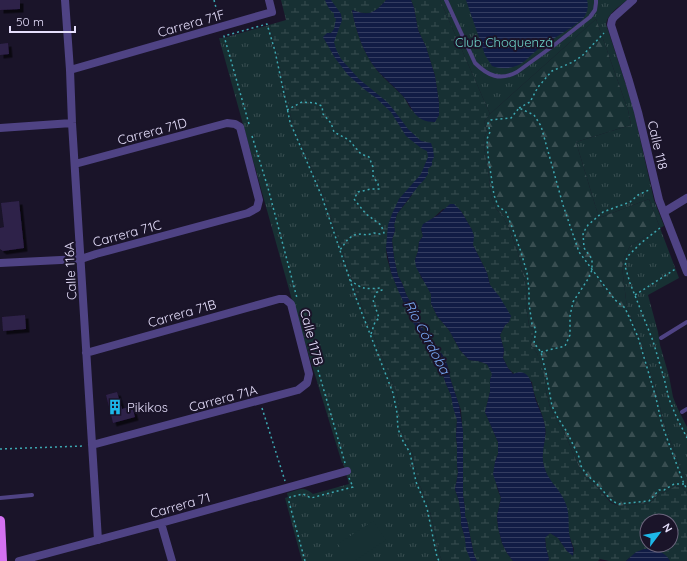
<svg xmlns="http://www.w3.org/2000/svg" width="687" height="561" viewBox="0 0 687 561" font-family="Quicksand,sans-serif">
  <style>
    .grass { fill: url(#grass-tufts) }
    .forest { fill: url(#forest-firs) }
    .wetland { fill: url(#wetland-marsh); fill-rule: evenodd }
    .pitch { fill: #173033 }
    .water { fill: url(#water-rules) }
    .building { fill: #2f2149; filter: url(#shadow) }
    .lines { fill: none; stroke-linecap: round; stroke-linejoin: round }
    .path { stroke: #3da8b2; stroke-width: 1.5; stroke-dasharray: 2 3; stroke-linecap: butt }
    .lane { stroke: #4f4384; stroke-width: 4 }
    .street { stroke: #4f4384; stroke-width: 8 }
    .primary { stroke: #d471f1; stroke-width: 10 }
    .labels { text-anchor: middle; stroke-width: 4; stroke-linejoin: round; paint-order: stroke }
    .street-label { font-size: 13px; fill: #e6dffc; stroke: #1a1429 }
    .park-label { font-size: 13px; fill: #70d6cb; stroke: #1a1429 }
    .poi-label { font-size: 13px; fill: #e6dffc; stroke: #1a1429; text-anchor: start }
    .water-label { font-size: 14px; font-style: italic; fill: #77a7f2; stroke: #1a1429 }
  </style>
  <defs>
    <pattern id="grass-tufts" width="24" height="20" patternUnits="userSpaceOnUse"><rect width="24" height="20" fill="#173033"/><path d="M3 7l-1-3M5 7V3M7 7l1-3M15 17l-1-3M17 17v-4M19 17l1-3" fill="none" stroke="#394e51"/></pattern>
    <pattern id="forest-firs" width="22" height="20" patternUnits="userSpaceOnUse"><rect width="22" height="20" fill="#173033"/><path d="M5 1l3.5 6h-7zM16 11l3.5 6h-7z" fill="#394e51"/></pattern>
    <pattern id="wetland-marsh" width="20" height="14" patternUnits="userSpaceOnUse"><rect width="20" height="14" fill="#173033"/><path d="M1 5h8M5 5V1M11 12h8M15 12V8" fill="none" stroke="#394e51"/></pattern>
    <pattern id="water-rules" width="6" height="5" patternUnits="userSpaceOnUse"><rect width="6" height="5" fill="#111c45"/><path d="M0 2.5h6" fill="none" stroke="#343d61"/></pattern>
    <filter id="shadow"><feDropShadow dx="3.5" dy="3.5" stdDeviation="0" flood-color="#0009"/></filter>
  </defs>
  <rect width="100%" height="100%" fill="#1a1429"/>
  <path class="grass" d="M 440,0 L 627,0 C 620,6 607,14 606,24 L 625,82 L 633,108 L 654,200 L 664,226 L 660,228 L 679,278 L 648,295 L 658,332 L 660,345 L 669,376 L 673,397 L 677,407 L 687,427 L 687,493 L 682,487 L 686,483 L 664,424 L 658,398 L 639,336 L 627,308 L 622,267 L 625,256 L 630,246 L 660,228 L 649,199 L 599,218 L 576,142 L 631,125 L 628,110 L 596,19 L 490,114 Z
    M 269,25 L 276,50 L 292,122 L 324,197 L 358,297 L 396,391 L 400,413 L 400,428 L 405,440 L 412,452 L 418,481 L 429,507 L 440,556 L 442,561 L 302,561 L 285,498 L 288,497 L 287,493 C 299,490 303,485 313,494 L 349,484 L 343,463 L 342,463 L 292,300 L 219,38 L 223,38 Z"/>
  <path class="forest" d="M 596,19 L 628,110 L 631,125 L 576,142 L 599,218 L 649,199 L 660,228 L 630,246 L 625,256 L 622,267 L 627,308 L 639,336 L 658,398 L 664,424 L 686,483 L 682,487 L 675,486 L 666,492 L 660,493 L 650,503 L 619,506 L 611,502 L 596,486 L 585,476 L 579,467 L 565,434 L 556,419 L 550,407 L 537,353 L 530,344 L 534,331 L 529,325 L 526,304 L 527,291 L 518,253 L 509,228 L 502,215 L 495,208 L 491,195 L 488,169 L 485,154 L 484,138 L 487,131 L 484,121 L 490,114 Z"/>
  <path class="wetland" d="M 281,0 L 386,0 C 381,6 373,15 365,13 C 360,13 356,11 352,10 C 356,31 363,52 376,69 C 384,79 394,87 402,95 C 407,100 408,107 413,111 C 418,115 428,119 434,122 L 439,115 L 439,103 L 435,76 L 426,47 L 418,30 L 414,8 L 411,0 L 440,0 L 490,114 L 484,121 L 487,131 L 484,138 L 485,154 L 488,169 L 491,195 L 495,208 L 502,215 L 509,228 L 518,253 L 527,291 L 526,304 L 529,325 L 534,331 L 530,344 L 537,353 L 544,374 L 546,391 L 550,407 L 556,419 L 565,434 L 579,467 L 585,476 L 596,486 L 611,503 L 619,506 L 650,503 L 660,493 L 666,492 L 675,486 L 682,487 L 687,493 L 687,561 L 670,561 L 669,559 L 630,557 L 626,561 L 609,561 L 600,559 L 598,561 L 548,561 L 549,559 L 546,548 L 545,537 L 550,533 L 558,538 L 567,551 L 573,555 L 574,549 L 544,467 C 543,463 542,458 542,454 C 543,445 547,436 545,427 C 543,411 533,398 532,382 L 514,374 L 508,368 L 503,358 L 504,350 L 500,335 L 505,325 L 509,322 L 490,285 L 487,273 L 473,245 L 472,230 L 461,211 L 443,209 L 421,229 L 423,236 L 419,242 L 418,251 L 415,260 L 421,277 L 426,284 L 431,294 L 431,303 L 437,316 L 449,330 L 460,350 L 469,360 L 478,361 L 487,364 L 493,374 L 490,380 L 490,392 L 485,412 L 498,442 L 498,454 L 495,462 L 497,488 L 501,498 L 497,516 L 498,527 L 502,543 L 507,553 L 513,561 L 477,561 L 474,555 L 467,521 L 465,516 L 465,509 L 463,495 L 463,440 L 461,410 L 459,405 L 450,378 L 447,364 L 442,354 L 432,344 L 422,327 L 413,307 L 406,294 L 402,283 L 398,276 L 394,258 L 392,240 L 395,230 L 394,225 L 397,214 L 412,195 L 403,195 L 399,199 L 386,248 L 387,258 L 391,272 L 403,301 L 425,342 L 440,366 L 446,384 L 451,395 L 457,419 L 456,436 L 457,445 L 457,465 L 458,472 L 457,479 L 455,489 L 459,501 L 461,516 L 461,524 L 465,538 L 471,561 L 442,561 L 440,556 L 429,507 L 418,481 L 412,452 L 405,440 L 400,428 L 400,413 L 396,391 L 358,297 L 324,197 L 292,122 L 276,50 L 269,25 L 286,20 ZM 647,521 L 671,521 L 671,545 L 647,545 Z"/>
  <path class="pitch" d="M 373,521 L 386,540 L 354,561 L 349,561 L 338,544 Z"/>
  <path class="water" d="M 325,0 L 331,0 L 341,14 L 342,20 L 334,42 L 336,49 L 341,59 L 359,79 L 387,102 L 393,109 L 408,129 L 421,141 L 431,143 L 433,149 L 434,157 L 432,161 L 432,165 L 428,169 L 428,174 L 424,180 L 419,185 L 397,214 L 394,225 L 395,230 L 392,240 L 394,258 L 398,276 L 402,283 L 406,294 L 413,307 L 422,327 L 432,344 L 442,354 L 447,364 L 450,378 L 459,405 L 463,431 L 463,495 L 465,509 L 465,516 L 467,521 L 474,555 L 477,561 L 471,561 L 466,549 L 465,538 L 461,524 L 461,516 L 459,501 L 455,489 L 457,479 L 458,472 L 457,465 L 457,445 L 456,436 L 457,420 L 453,407 L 451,395 L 446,384 L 440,366 L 414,324 L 398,290 L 391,272 L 386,248 L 388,225 L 392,214 L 399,199 L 421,174 L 428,157 L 427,151 L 421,148 L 406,136 L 391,112 L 376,98 L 364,89 L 348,75 L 335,58 L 323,37 L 327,33 L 331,33 L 334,29 L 336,19 L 334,17 L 334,13 C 329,10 327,5 325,0 Z
    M 386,0 L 411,0 L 414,8 L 418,30 L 426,47 L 435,76 L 439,103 L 439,115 L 435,122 C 414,122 414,109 403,96 C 395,87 385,79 377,70 C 363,53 356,31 352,10 C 356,11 360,13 364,13 C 373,15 381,6 386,0 Z
    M 466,0 L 587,0 C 589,7 587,13 583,19 C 568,31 551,39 536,51 C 529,56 525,63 516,66 C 508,69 500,69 492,66 L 485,55 Z
    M 450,204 L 454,204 L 461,211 L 472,230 L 474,236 L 473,245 L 487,273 L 490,285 L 499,296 L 511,316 L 509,322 L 505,325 L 500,335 L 504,350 L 503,358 L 508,368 L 513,374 C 532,366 532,389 536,401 C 539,409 544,418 545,427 C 547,440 540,451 544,466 C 547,480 560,489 565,502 C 571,515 567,526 570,538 C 572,546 574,547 573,556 L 567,551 L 558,538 L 550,533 L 545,538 L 546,548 L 549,559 L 548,561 L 513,561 L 507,553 L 502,543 L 498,527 L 497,516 L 501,498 L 493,474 L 495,462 L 498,454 L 498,442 L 485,412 L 490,392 L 490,380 L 492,374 L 487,364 L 478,361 L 469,360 L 460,350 L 449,330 L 437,316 L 431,303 L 431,294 L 416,267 L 415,260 L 418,251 L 419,242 L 423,236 L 421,229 L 423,224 L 438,215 Z
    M 644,549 C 654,549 665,551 670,561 L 626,561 L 636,552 Z"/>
  <path class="building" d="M 0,0 L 20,0 L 20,9 L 0,10 Z
    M 8,43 L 9,54 L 0,55 L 0,44 Z
    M 19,201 L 24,248 L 3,251 L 0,249 L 0,228 L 4,227 L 1,203 Z
    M 25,315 L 26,329 L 3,331 L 2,317 Z
    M 117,392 L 122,409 L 132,406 L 135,417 L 113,423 L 106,395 Z"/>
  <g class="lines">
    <path class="path" d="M 214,0 L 219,19
      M 519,108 L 530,102 L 538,87 L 552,71 L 573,62 L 582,56 L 604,33
      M 287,110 L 302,102 L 315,103 L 322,106 L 323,114 L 331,123 L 334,132 L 349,140 L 361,154 L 369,157 L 373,167 L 373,176 L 378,184 L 379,189 L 371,189 L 358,192 L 354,199 L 366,214 L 381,225 L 384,233 L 380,234 L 374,233 L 367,235 L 361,234 L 354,235 L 348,239 L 340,250
      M 249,124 L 224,36 L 267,24 L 275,51 L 290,122 L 322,197 L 356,298 L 393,393 L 397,413 L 398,429 L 403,441 L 410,453 L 416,482 L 427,508 L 437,557 L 439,561
      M 252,136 L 268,188 L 297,298
      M 660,228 L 641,243 L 627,257 L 625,266 L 630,283 L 653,341 L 664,378 L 669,399 L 676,416 L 687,438
      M 350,280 C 363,290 366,289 381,288 L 382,290 L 377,292 L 373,300 L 379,318 L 375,322 L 371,334
      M 635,295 L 677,268
      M 541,352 L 565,346 L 570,335 L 570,316 L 573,302 L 588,279 L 592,270 L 592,259 L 584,248 L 583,233 L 588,225 L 603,212 L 630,202 L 638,195 L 649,190
      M 318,370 L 345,463
      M 262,408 L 285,481
      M 0,449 L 84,446
      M 684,484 L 674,484 L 664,490 L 659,490 L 649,501 L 619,504 L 612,501 L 597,484 L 586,474 L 581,466 L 579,457 L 567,432 L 558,418 L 552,406 L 546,373 L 541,352 L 534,343 L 536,329 L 532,324 L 529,304 L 529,290 L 527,273 L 521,252 L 512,227 L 506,212 L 498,206 L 494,195 L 488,155 L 487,139 L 490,132 L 488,123 L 491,120 L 511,118 L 519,108 L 534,115 L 541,126 L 563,205 L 579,252 L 615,300 L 625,308 L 638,337 L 656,398 L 662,425 L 684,484 L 687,489
      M 305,561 L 289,502 L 290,497 L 303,494 L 311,498 L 353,487 L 349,478"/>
    <path class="lane" d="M 446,0 L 475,63 C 488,76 500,81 517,72 L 553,46 L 590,17 L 595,10 L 596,3 L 596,0
      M 661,338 L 687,322
      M 682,412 L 687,409
      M 0,498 L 32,495"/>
    <path class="street" d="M 65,0 L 70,70 L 72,123 L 98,540
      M 633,0 L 614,17 L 612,20 L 611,25 L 629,81 L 638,112 L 659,200 L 687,272
      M 70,70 L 272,12 L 269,0
      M 0,128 L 72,123
      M 664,212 L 687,198
      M 0,263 L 81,259 L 96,254 L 248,213 L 257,208 L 259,200 L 240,127 L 235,124 L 227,123 L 75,164
      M 86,353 L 279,299 L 285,299 L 291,304 L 309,374 L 307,383 L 298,390 L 92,445
      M 161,523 L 172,561
      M 19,561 L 161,523 L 347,471"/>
    <path class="primary" d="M 0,521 L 2,561"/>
  </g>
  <defs>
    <g id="building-bare" transform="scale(1.2)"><path d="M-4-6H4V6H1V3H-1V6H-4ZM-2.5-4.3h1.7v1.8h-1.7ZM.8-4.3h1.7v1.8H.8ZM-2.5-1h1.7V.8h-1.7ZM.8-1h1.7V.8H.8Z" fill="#1db8e9" stroke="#1a1429" stroke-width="2.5" paint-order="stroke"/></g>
  </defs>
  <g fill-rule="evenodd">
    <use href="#building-bare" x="115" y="407"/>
  </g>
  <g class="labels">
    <g class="street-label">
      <text transform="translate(191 23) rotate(-16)" y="5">Carrera 71F</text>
      <text transform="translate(152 131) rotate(-15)" y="5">Carrera 71D</text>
      <text transform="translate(658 145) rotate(77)" y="5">Calle 118</text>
      <text transform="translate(127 233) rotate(-15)" y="5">Carrera 71C</text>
      <text transform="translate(70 271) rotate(-93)" y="5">Calle 116A</text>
      <text transform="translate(182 313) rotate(-16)" y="5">Carrera 71B</text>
      <text transform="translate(312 337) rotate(75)" y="5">Calle 117B</text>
      <text transform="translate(223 398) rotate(-15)" y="5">Carrera 71A</text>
      <text transform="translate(180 505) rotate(-16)" y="5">Carrera 71</text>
    </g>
    <g class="park-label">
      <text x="504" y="47">Club Choquenzá</text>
    </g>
    <g class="poi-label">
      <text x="127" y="412">Pikikos</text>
    </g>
    <g class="water-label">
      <text transform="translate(427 337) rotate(62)" y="5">Río Córdoba</text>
    </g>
  </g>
  <g transform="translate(659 533) rotate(58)"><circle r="19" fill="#1a1429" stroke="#6c657d"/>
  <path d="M0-3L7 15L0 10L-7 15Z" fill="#1db8e9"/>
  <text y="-6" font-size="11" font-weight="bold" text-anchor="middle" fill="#e6dffc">N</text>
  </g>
  <path d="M10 26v6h65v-6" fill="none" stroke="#e6dffc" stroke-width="2"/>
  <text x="16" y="26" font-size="12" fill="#e6dffc" stroke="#1a1429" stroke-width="3" paint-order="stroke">50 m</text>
</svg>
